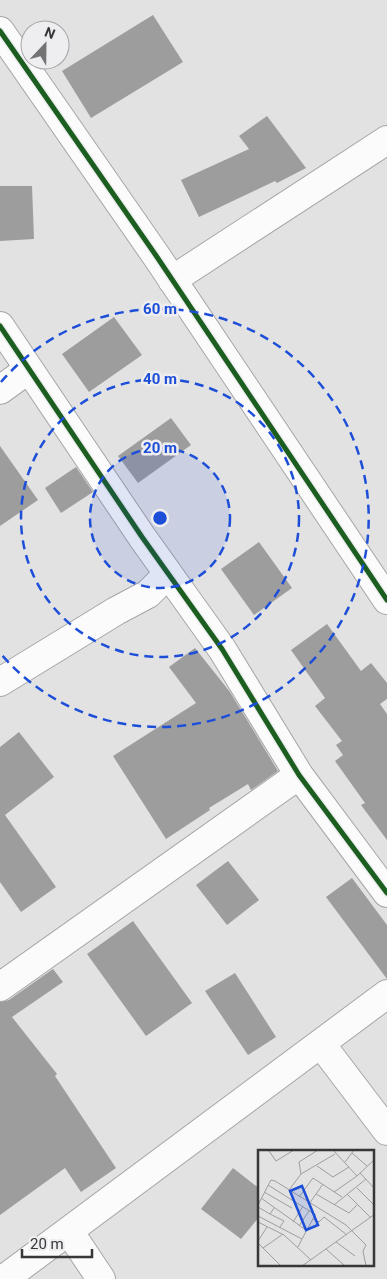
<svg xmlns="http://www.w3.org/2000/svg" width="387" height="1279" viewBox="0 0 387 1279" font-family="Roboto,sans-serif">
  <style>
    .building { fill: #9d9d9e }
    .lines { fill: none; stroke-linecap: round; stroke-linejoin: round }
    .minor-casing { stroke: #a6a6a6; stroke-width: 30 }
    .minor { stroke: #fbfbfb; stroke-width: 28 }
    .cycleway-casing { stroke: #eeeef1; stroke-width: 8 }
    .cycleway { stroke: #1b5e20; stroke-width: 5 }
    .ring { fill: none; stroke: #1d4ed8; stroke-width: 2.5; stroke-dasharray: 9 6 }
    .inset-road { fill: none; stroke: #9e9e9f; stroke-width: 1 }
    .view { fill: #1d4ed8; fill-opacity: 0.15; stroke: #1d4ed8; stroke-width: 2.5 }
    .inset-edge { fill: none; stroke: #373738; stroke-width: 2.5 }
    .centre { fill: #1d4ed8; stroke: #eeeef1; stroke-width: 2.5 }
    .ring-label { font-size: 15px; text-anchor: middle; font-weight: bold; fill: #1d4ed8; stroke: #eeeef1; stroke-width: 5; stroke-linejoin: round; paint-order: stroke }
  </style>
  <rect width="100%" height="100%" fill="#e2e2e3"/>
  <path class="building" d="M 153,15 L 183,62 L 91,118 L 62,71 Z
    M 267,116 L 306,168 L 277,183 L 275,181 L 199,217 L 181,180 L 249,149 L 239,136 Z
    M 0,186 L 32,186 L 34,239 L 0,241 Z
    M 114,317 L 142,355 L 89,392 L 62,354 Z
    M 171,418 L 191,445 L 138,483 L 118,456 Z
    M 0,446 L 38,500 L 0,526 Z
    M 76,467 L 93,492 L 61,513 L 45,488 Z
    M 259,542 L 292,588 L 254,615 L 221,569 Z
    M 327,624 L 361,671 L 371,663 L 387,683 L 387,699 L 380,704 L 387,714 L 387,840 L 361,805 L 365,803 L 335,761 L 343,755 L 336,745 L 342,741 L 315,706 L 325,698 L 291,650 Z
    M 195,648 L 230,692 L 278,771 L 251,790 L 248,784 L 209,808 L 210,810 L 166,839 L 113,756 L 196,703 L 169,667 Z
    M 19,732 L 54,777 L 5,815 L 56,887 L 21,912 L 0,882 L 0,747 Z
    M 228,861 L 259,900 L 227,925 L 196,885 Z
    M 352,878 L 387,925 L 387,979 L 326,897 Z
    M 133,921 L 192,1003 L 146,1036 L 87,954 Z
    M 53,969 L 63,982 L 12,1017 L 57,1074 L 55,1076 L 116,1168 L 81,1192 L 65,1168 L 0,1215 L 0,1002 L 9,1000 Z
    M 235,973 L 276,1037 L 248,1055 L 205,991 Z
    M 233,1168 L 260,1189 L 260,1216 L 241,1239 L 201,1209 Z"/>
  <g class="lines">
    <g class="minor-casing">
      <path id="minor" d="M 0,31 L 157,257 L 387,600
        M 172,280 L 387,140
        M 0,326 L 142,537 L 222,649 L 299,775 L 387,893
        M 0,390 L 29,369
        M 0,682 L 116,611 L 148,594 L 168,574
        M 0,987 L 299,775
        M 321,1044 L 387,1131
        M 69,1231 L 101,1279
        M 4,1279 L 387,994"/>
    </g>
    <use href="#minor" class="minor"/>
    <g class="cycleway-casing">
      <path id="cycleway" d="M 0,31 L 157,257 L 387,600
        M 0,326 L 142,537 L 222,649 L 299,775 L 387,893"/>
    </g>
    <use href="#cycleway" class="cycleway"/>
  </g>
  <circle cx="160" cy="518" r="70" fill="#1d4ed8" fill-opacity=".12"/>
  <g class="ring">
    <circle cx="160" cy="518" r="70"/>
    <circle cx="160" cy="518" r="139"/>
    <path d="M1 382A209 209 0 1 1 1 654"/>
  </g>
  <g transform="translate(258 1150)">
    <rect width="116" height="116" fill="#e2e2e3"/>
    <path class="inset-road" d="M 75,0 L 99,26 L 117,9M 11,1 L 18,11 L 36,0M 94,3 L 109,16M 87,12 L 96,0M 59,16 L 75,27 L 91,17M 102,23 L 117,39M 43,24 L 77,4M 10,35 L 58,65M 99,38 L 117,56M 31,40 L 43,24 L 41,12 L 60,0M 6,42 L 34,58M 76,42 L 99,26M 58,44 L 91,63 L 99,55M 89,44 L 113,68M 41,47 L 55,28 L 84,47M 3,48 L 48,80M 51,54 L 65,34M 0,55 L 13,30 L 17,31 L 88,75 L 108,95 L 105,101 L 108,116M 76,55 L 108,29M 0,57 L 12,64 L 16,58M 12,64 L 26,71 L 22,77M 0,66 L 44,89 L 40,97M 55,69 L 61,72 L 66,67 L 89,85M 0,72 L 26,85 L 53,110M 35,72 L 45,56M 41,76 L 51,61M 44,89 L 56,67M 0,91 L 9,77M 78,92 L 97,106M 0,93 L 5,98 L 25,84M 5,98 L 23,116M 68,99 L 87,116M 44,116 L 117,64"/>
    <path class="view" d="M 44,36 L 60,75 L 48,80 L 32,41 Z"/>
    <rect width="116" height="116" class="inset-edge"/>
  </g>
  <circle cx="160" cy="518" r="8" class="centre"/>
  <g class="ring-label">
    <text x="160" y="314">60 m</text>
    <text x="160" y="384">40 m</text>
    <text x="160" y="453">20 m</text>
  </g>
  <g transform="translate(45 45) rotate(22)"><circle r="24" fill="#eeeef1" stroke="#a5a5a7"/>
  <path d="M0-4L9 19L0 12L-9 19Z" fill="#737374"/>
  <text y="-8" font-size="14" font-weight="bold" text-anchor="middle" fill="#373738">N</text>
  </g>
  <path d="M22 1249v8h70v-8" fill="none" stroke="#373738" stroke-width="2.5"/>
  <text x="30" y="1249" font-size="15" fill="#373738" stroke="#eeeef1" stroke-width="4" paint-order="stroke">20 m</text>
</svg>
